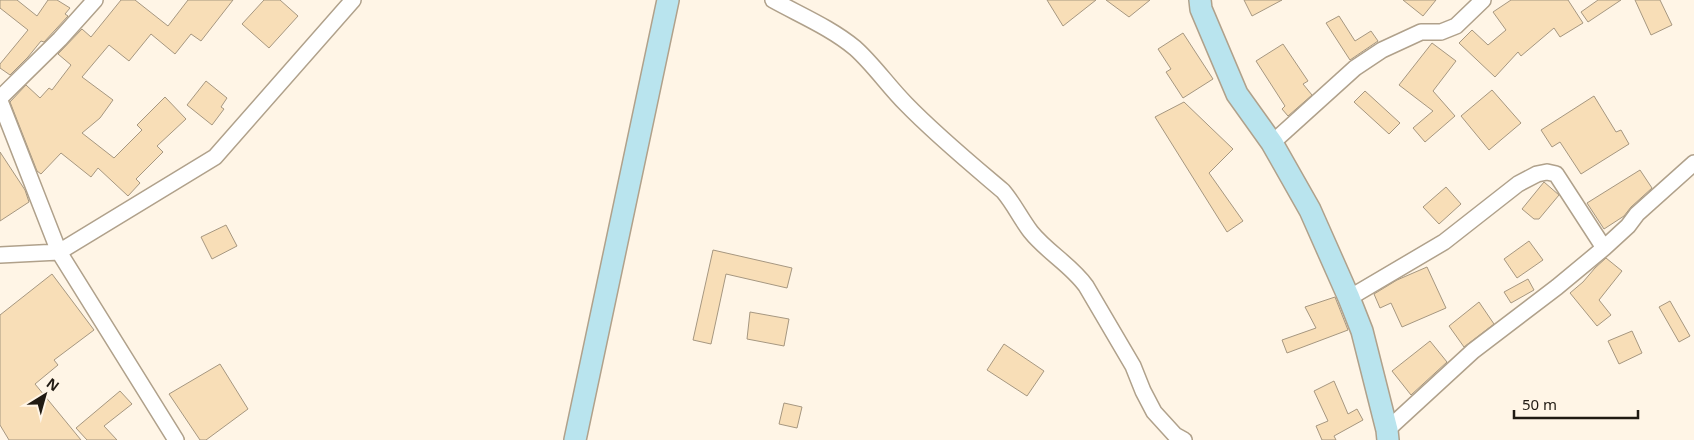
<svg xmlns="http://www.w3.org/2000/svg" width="1694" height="440" viewBox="0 0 1694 440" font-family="'Noto Sans',sans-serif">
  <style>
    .building { fill: #f8deb7; stroke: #a69780 }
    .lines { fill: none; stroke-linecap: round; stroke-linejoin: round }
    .street-casing { stroke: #b0a18b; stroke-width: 18 }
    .secondary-casing { stroke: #b0a18b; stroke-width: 24 }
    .street { stroke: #fff; stroke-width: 15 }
    .secondary { stroke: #b9e4ee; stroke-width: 21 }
  </style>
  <rect width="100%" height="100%" fill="#fff5e6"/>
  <path class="building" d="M 0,0 L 17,0 L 37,16 L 48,0 L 57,0 L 70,8 L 65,14 L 68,16 L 44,42 L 41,41 L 28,57 L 10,75 L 0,68 L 0,64 L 28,30 L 0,8 Z
    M 121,0 L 135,0 L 168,26 L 188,0 L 233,0 L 201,41 L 191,34 L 175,54 L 151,34 L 129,61 L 109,45 L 82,77 L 113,100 L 100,118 L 82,133 L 114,158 L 142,130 L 137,125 L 165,97 L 186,119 L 157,146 L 163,152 L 136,179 L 140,183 L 128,196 L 98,168 L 91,177 L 61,153 L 41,174 L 37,171 L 10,102 L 26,85 L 40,98 L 49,88 L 52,90 L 71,65 L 58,54 L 82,29 L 91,37 Z
    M 264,0 L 280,0 L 298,16 L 269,48 L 242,24 Z
    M 1047,0 L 1096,0 L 1063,26 Z
    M 1106,0 L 1150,0 L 1129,17 Z
    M 1244,0 L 1282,0 L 1252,16 Z
    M 1403,0 L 1436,0 L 1423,16 Z
    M 1511,0 L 1568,0 L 1583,23 L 1560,37 L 1554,28 L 1521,56 L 1518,52 L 1495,77 L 1459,43 L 1472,30 L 1488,45 L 1506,30 L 1493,12 Z
    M 1598,0 L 1621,0 L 1588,22 L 1581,12 Z
    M 1635,0 L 1660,0 L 1672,25 L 1651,35 Z
    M 1339,16 L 1355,41 L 1371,31 L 1378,41 L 1350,60 L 1326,23 Z
    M 1183,33 L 1213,79 L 1183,98 L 1166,72 L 1171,69 L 1158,49 Z
    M 1432,43 L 1456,61 L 1433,91 L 1455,116 L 1425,142 L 1413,128 L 1433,111 L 1399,85 Z
    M 1283,44 L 1308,81 L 1303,84 L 1312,95 L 1288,116 L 1282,109 L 1285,106 L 1256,61 Z
    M 206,81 L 227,98 L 221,107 L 224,109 L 212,125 L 187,105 Z
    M 1492,90 L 1521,123 L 1489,150 L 1461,116 Z
    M 1365,91 L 1400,123 L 1389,134 L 1354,102 Z
    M 1594,96 L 1616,132 L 1621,130 L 1629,144 L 1581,174 L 1560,142 L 1552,147 L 1541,130 Z
    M 1184,102 L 1233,149 L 1209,173 L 1243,221 L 1227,232 L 1155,117 Z
    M 0,152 L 25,190 L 29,202 L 0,221 Z
    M 1640,170 L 1652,188 L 1631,207 L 1624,216 L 1604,229 L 1587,203 Z
    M 1544,182 L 1559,195 L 1539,219 L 1534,219 L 1522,209 Z
    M 1446,187 L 1461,204 L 1439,224 L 1423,207 Z
    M 226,225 L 237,246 L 212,259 L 201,237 Z
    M 1529,241 L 1543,260 L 1517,278 L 1504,259 Z
    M 713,250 L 792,268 L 787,288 L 726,274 L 711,344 L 693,340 Z
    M 1606,258 L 1622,271 L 1599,300 L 1611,315 L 1597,326 L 1570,293 L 1583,282 L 1595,268 Z
    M 1427,267 L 1446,308 L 1402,327 L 1391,303 L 1380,308 L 1374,294 L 1397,280 Z
    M 52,274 L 94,330 L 54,360 L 58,365 L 35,384 L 81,440 L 9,440 L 0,425 L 0,315 Z
    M 1528,279 L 1534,290 L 1511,303 L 1504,292 Z
    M 1335,297 L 1348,330 L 1287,353 L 1282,340 L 1316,328 L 1305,307 Z
    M 1670,301 L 1690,336 L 1679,342 L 1659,307 Z
    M 1479,302 L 1494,324 L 1464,347 L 1449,326 Z
    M 750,312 L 789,319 L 784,346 L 747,339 Z
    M 1632,331 L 1642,353 L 1619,364 L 1608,341 Z
    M 1430,341 L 1447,362 L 1411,395 L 1392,371 Z
    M 1004,344 L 1044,371 L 1027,396 L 987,370 Z
    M 220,364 L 248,409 L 206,440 L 200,440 L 169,394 Z
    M 1334,381 L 1348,414 L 1357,409 L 1363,420 L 1334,436 L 1336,440 L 1322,440 L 1316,426 L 1328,421 L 1314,391 Z
    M 120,391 L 132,404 L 104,426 L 117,440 L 87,440 L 76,428 Z
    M 784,403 L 802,407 L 797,428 L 779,424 Z"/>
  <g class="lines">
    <g class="street-casing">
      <path id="street" d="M 773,0 C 800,15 831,28 855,48 C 874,65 888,86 906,104 C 936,135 970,163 1003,191 C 1014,204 1021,219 1031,232 C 1047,252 1071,265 1086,286 L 1133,366 L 1143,391 L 1154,412 L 1175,435 L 1184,440
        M 0,98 L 60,39 L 95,0
        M 0,101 L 59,252 L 176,440
        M 1272,143 L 1355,68 L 1382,50 L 1421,32 L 1441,32 L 1456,26 L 1483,0
        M 0,255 L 59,252 L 215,157 L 353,0
        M 1349,298 L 1444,242 L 1518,184 L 1537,174 L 1547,172 L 1556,174 L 1604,248
        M 1387,430 L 1473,351 L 1557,287 L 1604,248 L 1628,226 L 1637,214 L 1694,163"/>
    </g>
    <g class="secondary-casing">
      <path id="secondary" d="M 1200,0 L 1201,9 L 1237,94 L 1272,143 L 1310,210 L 1349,298 L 1362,331 L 1387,430 L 1388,440
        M 575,440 L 668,0"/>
    </g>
    <use href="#street" class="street"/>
    <use href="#secondary" class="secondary"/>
  </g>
  <g transform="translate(45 395) rotate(37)" stroke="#fff5e6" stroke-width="4" paint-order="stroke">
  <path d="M0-4L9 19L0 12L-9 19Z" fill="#201a12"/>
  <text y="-8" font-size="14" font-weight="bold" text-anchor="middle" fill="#201a12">N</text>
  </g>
  <path d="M1514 410v8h124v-8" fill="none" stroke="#201a12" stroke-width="2.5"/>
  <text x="1522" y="410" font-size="15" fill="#201a12" stroke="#fff5e6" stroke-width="4" paint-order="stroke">50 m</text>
</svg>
